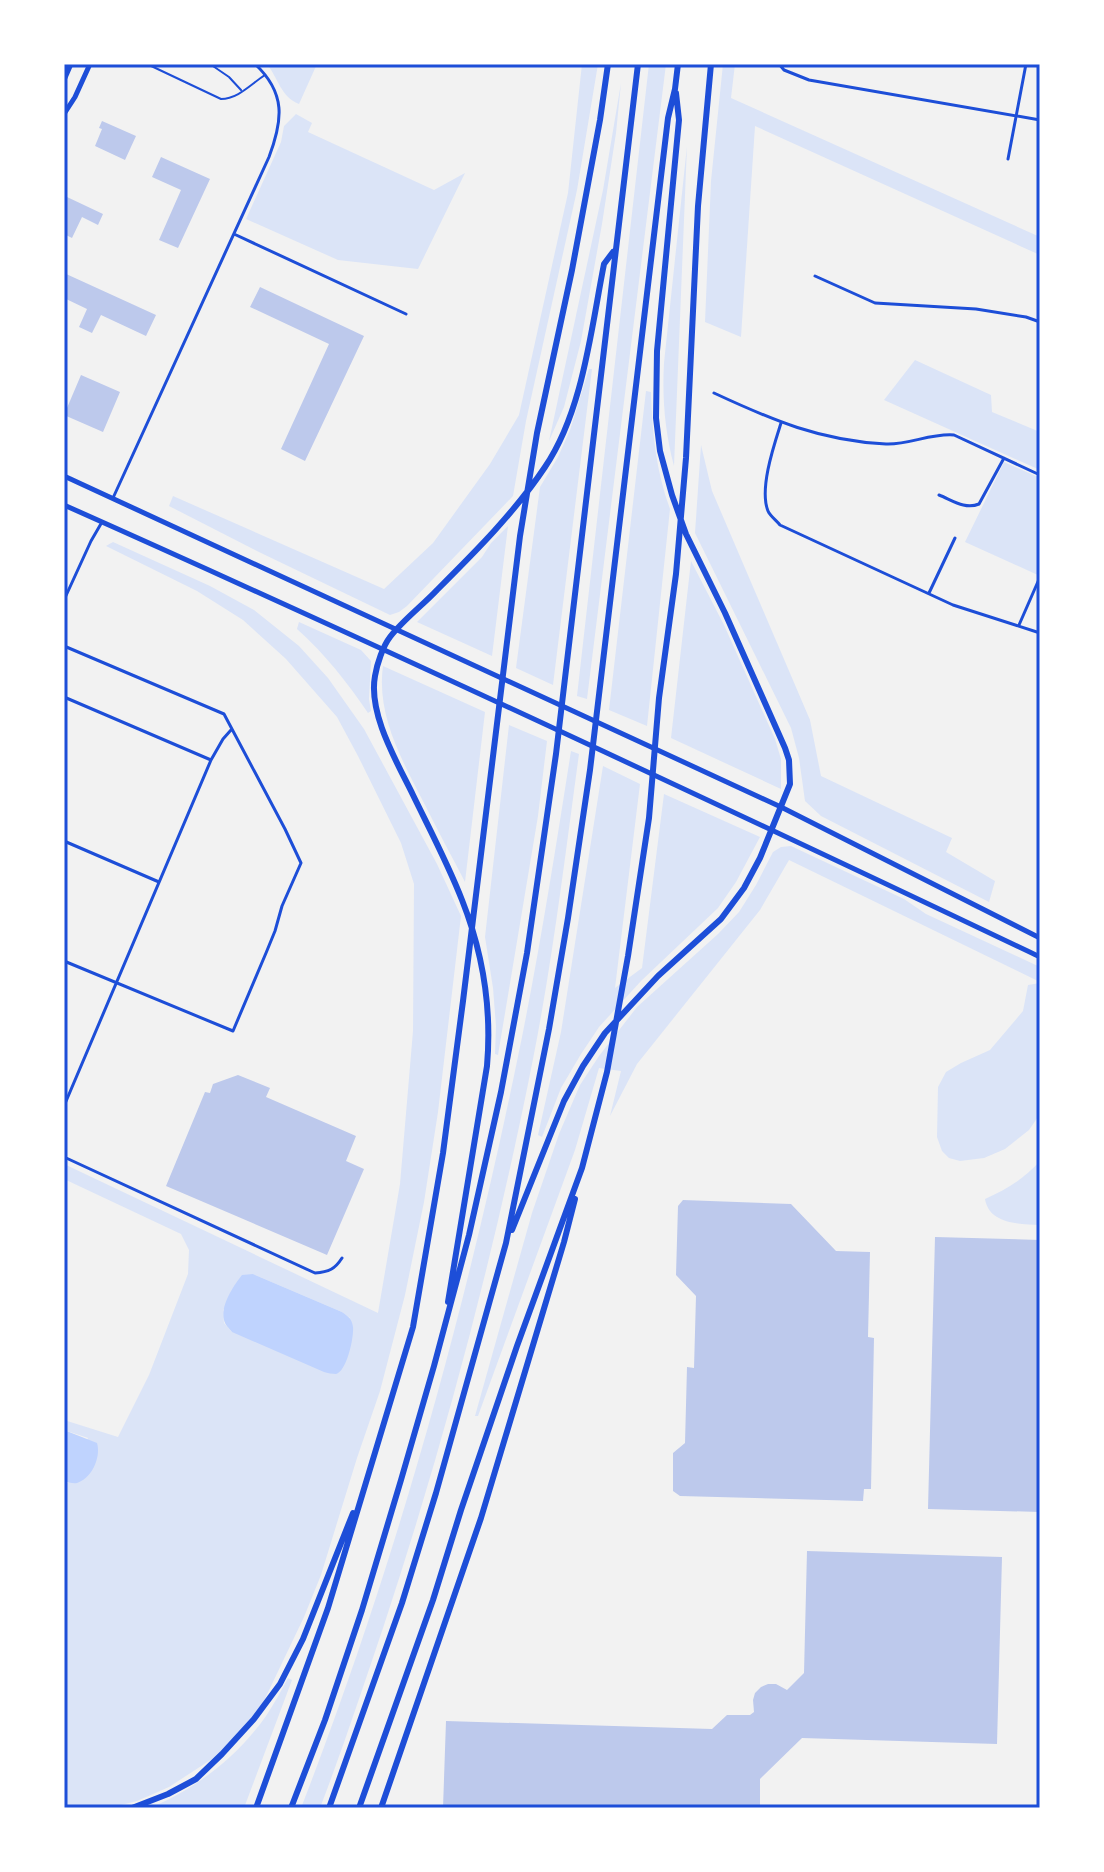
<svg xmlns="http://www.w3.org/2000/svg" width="1104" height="1872" viewBox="0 0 1104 1872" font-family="'Work Sans',sans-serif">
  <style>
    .green { fill: #dbe4f7; fill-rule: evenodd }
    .water { fill: #bfd3fe }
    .building { fill: #bdc9ec }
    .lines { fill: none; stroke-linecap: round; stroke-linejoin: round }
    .service { stroke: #1d4ed8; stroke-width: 2 }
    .minor { stroke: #1d4ed8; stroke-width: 3 }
    .primary { stroke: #1d4ed8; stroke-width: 5 }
    .motorway { stroke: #1d4ed8; stroke-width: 6 }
    .neatline { fill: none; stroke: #1d4ed8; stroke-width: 3 }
  </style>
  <rect width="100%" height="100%" fill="#f2f2f2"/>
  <path class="green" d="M 267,64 L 317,64 L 299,104 C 281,97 278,78 267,64 Z
    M 582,64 L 598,64 L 577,190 L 526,421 L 513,496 L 407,606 L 399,612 L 390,615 L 261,553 L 169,506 L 173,496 L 384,589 L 433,543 L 490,464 L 519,415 L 568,193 Z
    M 649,64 L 666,64 L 587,699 L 577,696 Z
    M 723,64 L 735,64 L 731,98 L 1040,237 L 1040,255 L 755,126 L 741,337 L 705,322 L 711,181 Z
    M 621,83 L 616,133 L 602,224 L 581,341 L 564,407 L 549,441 L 603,190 Z
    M 296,114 L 312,123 L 308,132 L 434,190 L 465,173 L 418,269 L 338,260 L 246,219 L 281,142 L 284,126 Z
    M 687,146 L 674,466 C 665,432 662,399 664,363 Z
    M 915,360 L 991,395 L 992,412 L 1040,432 L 1040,470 L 884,400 Z
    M 589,369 L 592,369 L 553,685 L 516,668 L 540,487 L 558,457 L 570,430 Z
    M 646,391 L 651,392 C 652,432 656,471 670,509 L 647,726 L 609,710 Z
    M 701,445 L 712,491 L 810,720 L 821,776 L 952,838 L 946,852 L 995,881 L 989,902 L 821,816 L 805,801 L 799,758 L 791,728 L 695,533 Z
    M 1004,462 L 1040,478 L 1040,576 L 965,542 Z
    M 508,526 L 492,656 L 417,622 L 482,557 L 491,543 Z
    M 113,542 L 210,586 L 254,610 L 299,646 L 328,678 L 364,729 L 437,864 L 461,916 L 438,1112 L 424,1202 L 405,1295 L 380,1391 L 357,1458 L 321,1575 L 304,1617 L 261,1707 L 243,1730 L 212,1759 L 169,1787 L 137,1801 L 109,1808 L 64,1808 L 64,1481 L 68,1483 L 88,1438 L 64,1430 L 64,1420 L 118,1437 L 149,1375 L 188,1274 L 189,1250 L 181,1234 L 64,1179 L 64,1164 L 378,1313 L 400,1184 L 413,1031 L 414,884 L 401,843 L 358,756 L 337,717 L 286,659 L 243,620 L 197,591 L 106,546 ZM 253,1274 L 342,1312 L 350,1318 L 232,1332 L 224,1323 L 223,1310 Z
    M 691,561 L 724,625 L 775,739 L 781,759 L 781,789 L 671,738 Z
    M 299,622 L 361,650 L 371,661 L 369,699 L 371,711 L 368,713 C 347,682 325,654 297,629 Z
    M 383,666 L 485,712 L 465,882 C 452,857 438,831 425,805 C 403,762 376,716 383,666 Z
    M 509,725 L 547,741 L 538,816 L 498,1055 L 495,1054 L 496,1026 L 493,988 L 485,937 Z
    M 571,751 L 579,754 C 565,856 553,958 533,1059 C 495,1251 445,1440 384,1625 C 363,1687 343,1748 320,1808 L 301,1808 C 398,1558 469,1299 522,1037 C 541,942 556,846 571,751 Z
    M 603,766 L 640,784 L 615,988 L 642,968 L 664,794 L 760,837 L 736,882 L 718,908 L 641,981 L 599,1027 L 581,1054 L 561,1088 L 542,1137 L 538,1135 L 561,1032 Z
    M 791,846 L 904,899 L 926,914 L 1040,967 L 1040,982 L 789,860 L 760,910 L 637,1064 L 610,1116 L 621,1071 L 599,1068 L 575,1150 L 478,1416 L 475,1416 L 532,1213 L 559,1134 L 580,1085 L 599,1056 L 637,1007 L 718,934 L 739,912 L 756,885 L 773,852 L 781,847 Z
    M 1040,983 L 1040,1114 L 1029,1130 L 1005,1149 L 984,1158 L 960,1161 L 949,1158 L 942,1151 L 937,1137 L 938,1087 L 946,1072 L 961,1063 L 990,1050 L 1023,1011 L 1028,985 Z
    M 1040,1161 L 1040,1225 C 1019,1224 989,1224 985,1199 C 1007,1189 1024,1179 1040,1161 Z
    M 288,1678 L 292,1680 L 244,1808 L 149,1808 C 195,1790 238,1756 266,1716 C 274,1704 281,1691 288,1678 Z"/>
  <path class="water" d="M 253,1274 L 342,1312 C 348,1316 352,1319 353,1327 C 354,1337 347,1371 336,1374 C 333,1374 327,1373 324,1372 L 232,1332 C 229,1328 225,1325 224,1320 C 220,1306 234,1285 242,1275 Z
    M 64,1430 L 97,1443 C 101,1456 93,1478 77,1483 C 73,1484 68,1482 64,1481 Z"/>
  <path class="building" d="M 102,121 L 136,136 L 125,160 L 95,146 L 102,129 L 99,128 Z
    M 161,157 L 210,179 L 178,248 L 159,240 L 181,190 L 152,177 Z
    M 67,197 L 103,214 L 98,225 L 82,217 L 72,238 L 64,234 L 64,204 Z
    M 64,273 L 156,315 L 146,336 L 101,315 L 92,333 L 79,327 L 87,309 L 64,298 Z
    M 260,287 L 364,336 L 305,461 L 281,449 L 329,344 L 250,307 Z
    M 81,375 L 120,392 L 103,432 L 64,415 Z
    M 238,1075 L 270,1088 L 266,1097 L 356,1136 L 346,1161 L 364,1169 L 327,1255 L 166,1186 L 205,1092 L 210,1093 L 213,1084 Z
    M 683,1200 L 791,1204 L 836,1251 L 870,1252 L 868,1337 L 874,1338 L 871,1489 L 864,1489 L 863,1501 L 680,1496 L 673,1491 L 673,1453 L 685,1443 L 687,1367 L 694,1368 L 696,1296 L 676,1275 L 678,1206 Z
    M 935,1237 L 1040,1240 L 1040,1512 L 928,1509 Z
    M 807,1551 L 1002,1557 L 997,1744 L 802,1738 L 760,1779 L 760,1808 L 443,1808 L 446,1721 L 712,1729 L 727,1715 L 750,1715 L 754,1712 L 753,1700 L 755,1693 L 761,1687 L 768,1684 L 776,1684 L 787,1690 L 804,1673 Z"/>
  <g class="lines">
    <path class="service" d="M 147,64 L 221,99 C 238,99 251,84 265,75
      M 210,64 L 229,77 L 241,90"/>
    <path class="minor" d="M 779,64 L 784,70 L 809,80 L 1040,120
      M 1008,159 L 1026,64
      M 234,234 L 406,314
      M 815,276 L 875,303 L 976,309 L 1026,317 L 1040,322
      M 714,393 C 772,420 821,441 886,444 C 909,445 931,433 954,435 L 1040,475
      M 781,423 C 774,445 759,489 768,511 C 770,516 777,521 780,525 L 953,605 L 1040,633
      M 939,495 C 952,500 965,510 979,504 L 1004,458
      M 113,498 L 269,157 C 283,120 286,93 255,64
      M 929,593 L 955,538
      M 64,600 L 91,541 L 102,522
      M 1019,625 L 1040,577
      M 64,646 L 224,714 L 285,829 L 301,863 L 282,906 L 275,931 L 266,953 L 233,1031 L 64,961
      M 64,697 L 211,760
      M 64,841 L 159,882
      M 64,1106 L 211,760 L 223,739 L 231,730
      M 64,1157 L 315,1273 C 329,1272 335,1269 342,1258"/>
    <path class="primary" d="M 64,80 L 71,64
      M 64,114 L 75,97 L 90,64
      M 64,476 L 781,807 L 1040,938
      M 64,505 C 392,651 716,803 1040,957"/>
    <path class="motorway" d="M 512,1230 L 564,1101 L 583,1066 L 605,1033 L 658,976 L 721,919 L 744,888 L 760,858 L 790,784 L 789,760 L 785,748 L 725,613 L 686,534 L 672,495 L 660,451 L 656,418 L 657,351 L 679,120 L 676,93
      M 448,1302 L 487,1066 C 492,1008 483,953 462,900 C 448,864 430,830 413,795 C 397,762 368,714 375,676 C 377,664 383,646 390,637 C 403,620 423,605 437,590 C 476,551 515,512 545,467 C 583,411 591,329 604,264 L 613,252
      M 132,1808 L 168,1794 L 196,1779 L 222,1754 L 254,1719 L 280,1684 L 303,1639 L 353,1513
      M 256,1808 L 328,1608 L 413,1327 L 443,1153 L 463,1001 L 520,536 L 537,433 L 572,270 L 600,120 L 608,64
      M 291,1808 L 325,1720 L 362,1610 L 401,1480 L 434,1366 L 469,1235 L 501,1092 L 527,953 L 556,754 L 638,64
      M 329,1808 L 402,1603 L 436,1493 L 506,1243 L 549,1029 L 568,918 L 590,770 L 668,118 L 675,89 L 678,64
      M 359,1808 L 433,1600 L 461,1510 L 517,1346 L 582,1168 L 607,1072 L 628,956 L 649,818 L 659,698 L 676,574 L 686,458 L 698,206 L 711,64
      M 381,1808 L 481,1518 L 564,1242 L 575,1199"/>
  </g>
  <rect width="1104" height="1872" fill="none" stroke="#ffffff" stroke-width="132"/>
  <rect x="66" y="66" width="972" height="1740" class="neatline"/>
</svg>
